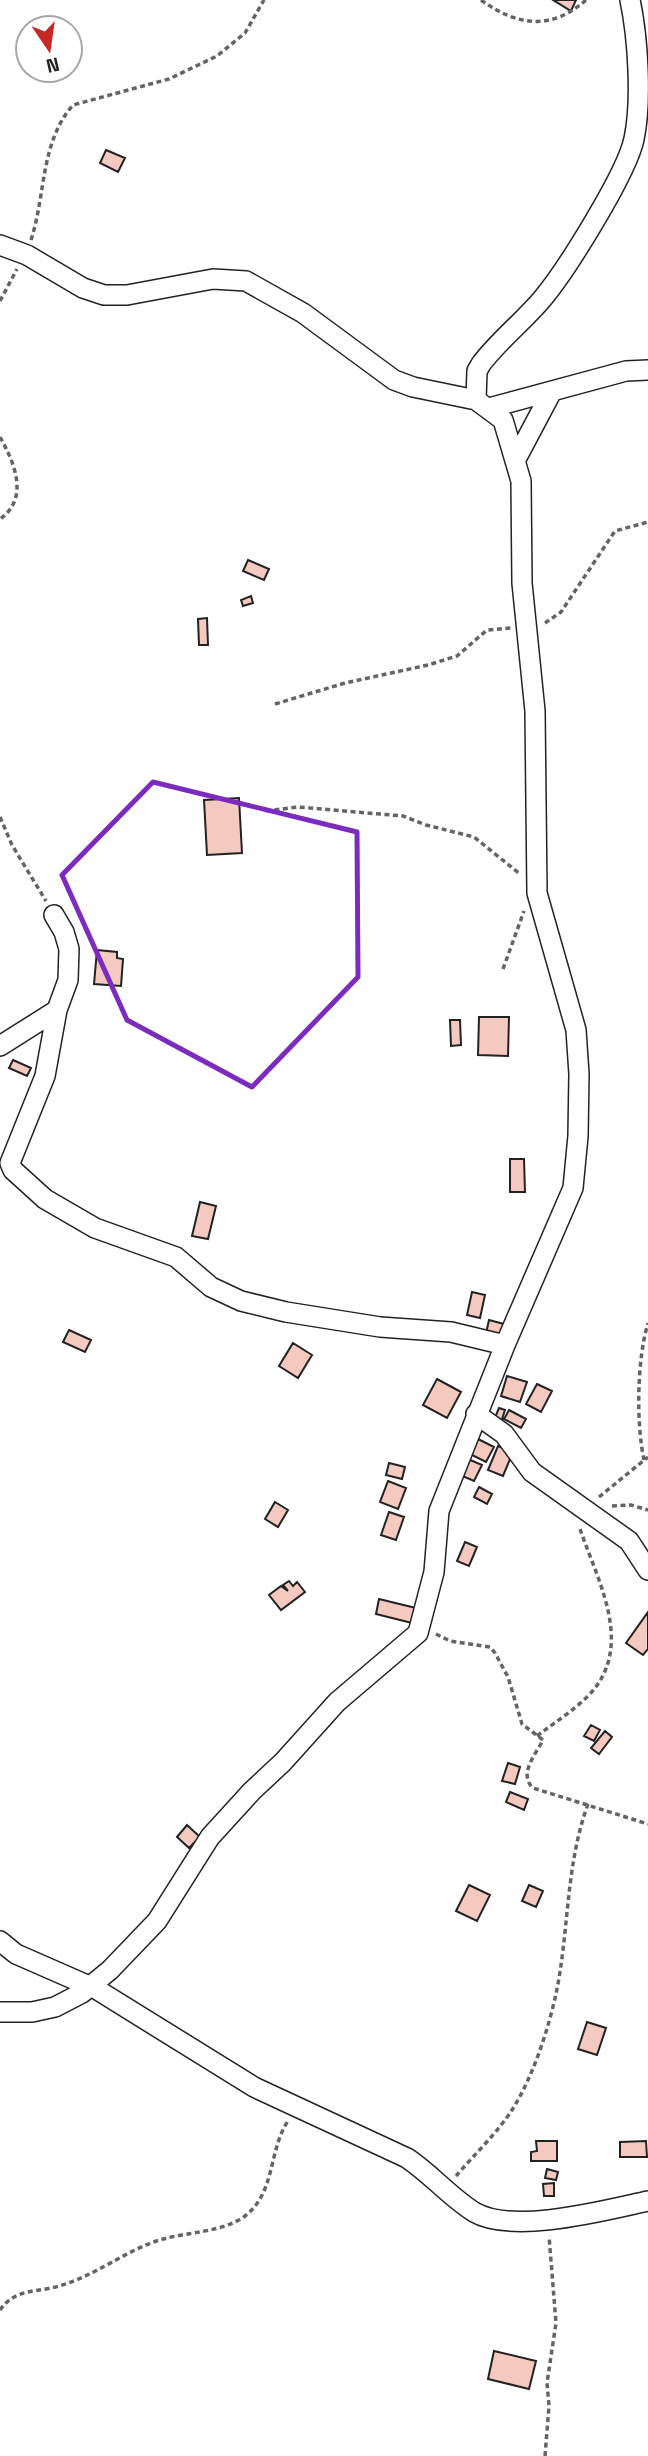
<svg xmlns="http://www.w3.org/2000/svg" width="648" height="2456" viewBox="0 0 648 2456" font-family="'Space Grotesk',sans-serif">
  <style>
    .building { fill: #f3c9c0; stroke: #222; stroke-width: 2 }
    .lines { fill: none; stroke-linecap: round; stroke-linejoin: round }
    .minor-casing { stroke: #222; stroke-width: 22 }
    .path { stroke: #646464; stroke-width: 3.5; stroke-dasharray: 5 3.5; stroke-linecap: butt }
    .minor { stroke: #fff; stroke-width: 19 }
    .marked { fill: none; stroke: #7b2cbf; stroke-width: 5; stroke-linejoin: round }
  </style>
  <rect width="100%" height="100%" fill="#fff"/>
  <path class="building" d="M 553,0 L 576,0 L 571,11 Z
    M 106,150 L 125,158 L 118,172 L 100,163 Z
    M 248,560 L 269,569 L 264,580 L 243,571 Z
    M 251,596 L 253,603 L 243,606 L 241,600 Z
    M 207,618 L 208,645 L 199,645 L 198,619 Z
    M 239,798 L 242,853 L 207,855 L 204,800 Z
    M 97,950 L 117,952 L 117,958 L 123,959 L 121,986 L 94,984 Z
    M 479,1017 L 509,1017 L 508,1056 L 478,1055 Z
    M 450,1020 L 460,1020 L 461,1045 L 451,1046 Z
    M 13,1060 L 31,1068 L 27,1076 L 9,1068 Z
    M 510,1159 L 524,1159 L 525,1192 L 510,1192 Z
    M 200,1202 L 216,1206 L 208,1239 L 192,1236 Z
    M 472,1292 L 485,1295 L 480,1318 L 467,1315 Z
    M 489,1320 L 504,1324 L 499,1341 L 485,1338 Z
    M 69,1330 L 91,1340 L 85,1352 L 63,1342 Z
    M 293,1343 L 312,1355 L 298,1378 L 279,1366 Z
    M 507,1376 L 527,1382 L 520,1402 L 501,1396 Z
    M 437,1379 L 461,1392 L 447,1418 L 423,1405 Z
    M 537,1384 L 552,1391 L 541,1412 L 526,1404 Z
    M 499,1408 L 505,1410 L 501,1422 L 494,1420 Z
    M 509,1410 L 526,1419 L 521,1428 L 504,1419 Z
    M 476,1438 L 494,1447 L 486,1462 L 468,1453 Z
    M 498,1446 L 513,1452 L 503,1476 L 488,1470 Z
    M 468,1459 L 482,1465 L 474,1481 L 460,1475 Z
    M 389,1463 L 405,1467 L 402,1479 L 386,1475 Z
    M 388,1481 L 406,1488 L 398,1509 L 380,1502 Z
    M 479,1487 L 492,1494 L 487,1504 L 474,1497 Z
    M 275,1502 L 288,1510 L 278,1527 L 265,1519 Z
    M 389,1512 L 404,1517 L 396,1540 L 381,1535 Z
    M 465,1542 L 477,1547 L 469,1566 L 457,1561 Z
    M 289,1581 L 293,1586 L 297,1582 L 305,1592 L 281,1610 L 269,1595 L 281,1586 L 288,1591 L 283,1585 Z
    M 379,1599 L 416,1608 L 412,1623 L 376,1614 Z
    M 648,1612 L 648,1649 L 643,1655 L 626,1643 Z
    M 591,1725 L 600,1730 L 594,1741 L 584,1736 Z
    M 605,1731 L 612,1737 L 599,1754 L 591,1748 Z
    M 508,1763 L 520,1767 L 515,1784 L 502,1781 Z
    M 510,1792 L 528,1799 L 524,1810 L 506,1802 Z
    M 187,1825 L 200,1837 L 189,1848 L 177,1837 Z
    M 469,1885 L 490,1895 L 477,1921 L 456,1911 Z
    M 529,1885 L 543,1891 L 536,1907 L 522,1901 Z
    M 587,2022 L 606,2028 L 597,2055 L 578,2049 Z
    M 536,2141 L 557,2141 L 557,2161 L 531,2161 L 531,2152 L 537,2151 Z
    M 646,2141 L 647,2157 L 620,2157 L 620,2142 Z
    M 547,2169 L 558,2172 L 556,2180 L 545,2178 Z
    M 554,2183 L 554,2196 L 544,2196 L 543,2184 Z
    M 494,2351 L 536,2361 L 529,2389 L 488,2379 Z"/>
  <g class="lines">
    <g class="minor-casing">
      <path id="minor" d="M 0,245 L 27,255 L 83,288 L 104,295 L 127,295 L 213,279 L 246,281 L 303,313 L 394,380 L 413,387 L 476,400 L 503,420 L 521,481 L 522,583 L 535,711 L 537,893 L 576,1030 L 579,1074 L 578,1136 L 573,1188 L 505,1345 L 439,1511 L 434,1572 L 418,1633 L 337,1702 L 283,1762 L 252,1791 L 210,1837 L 157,1921 L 110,1970 L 82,1993 L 55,2007 L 32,2012 L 0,2012
        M 476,400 L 477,371 L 481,364 C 499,340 524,321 543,298 C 567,269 627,173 634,139 C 642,101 638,38 630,0
        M 489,408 L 626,371 L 648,370
        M 516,459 L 551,393
        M 54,915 L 64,932 L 69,949 L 68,980 L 57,1010 L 45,1076 L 10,1163 L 13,1170 L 45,1199 L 95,1228 L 176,1257 L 211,1287 L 241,1301 L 286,1312 L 380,1327 L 451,1332 L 505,1345
        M 0,1046 L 57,1010
        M 476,1414 L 504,1434 L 532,1472 L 629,1541 L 648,1570
        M 0,1941 L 16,1954 L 96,1989 L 254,2087 L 407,2158 C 431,2174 450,2197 474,2212 C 513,2235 606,2210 648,2201"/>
    </g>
    <path class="path" d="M 481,0 C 517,26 551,31 586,0
      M 31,240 C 46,194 40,143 73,105 L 169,79 L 217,56 L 245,33 L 264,0
      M 0,301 L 17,269
      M 0,437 C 14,462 30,498 0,519
      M 545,623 L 561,612 L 615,531 L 648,522
      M 275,704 L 345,683 L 428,665 L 457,656 L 487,630 L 511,628
      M 266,811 L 298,807 L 403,816 L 426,825 L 474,837 L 520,874
      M 0,817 L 12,845 L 46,901
      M 503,969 L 524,911
      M 644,1460 C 636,1423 637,1359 648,1323
      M 599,1497 L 648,1457
      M 612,1506 L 631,1505 L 648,1510
      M 436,1634 L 450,1641 L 490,1647 L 495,1653 L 508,1677 L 522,1724 L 543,1740 C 536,1754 518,1774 533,1788 L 648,1824
      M 537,1736 C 554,1723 573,1711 588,1696 C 636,1647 598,1582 580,1529
      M 456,2176 C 474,2155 497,2133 512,2110 C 533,2077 549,2028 557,1989 C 569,1928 566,1864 588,1804
      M 0,2310 C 13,2291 31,2292 51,2288 C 93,2279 124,2250 163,2239 C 189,2232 223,2232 245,2216 C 276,2192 268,2151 288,2121
      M 545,2456 L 549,2406 L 547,2383 L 556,2323 L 549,2236"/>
    <use href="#minor" class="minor"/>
  </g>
  <path class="marked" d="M 153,782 L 357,832 L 358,977 L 252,1087 L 127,1020 L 62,875 Z"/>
  <g transform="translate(49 49) rotate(167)"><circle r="33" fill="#ffffff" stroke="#a7a7a7" stroke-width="2"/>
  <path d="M0-5L12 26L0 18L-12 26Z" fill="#c62828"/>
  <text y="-10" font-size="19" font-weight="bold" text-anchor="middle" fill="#222222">N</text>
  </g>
</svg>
